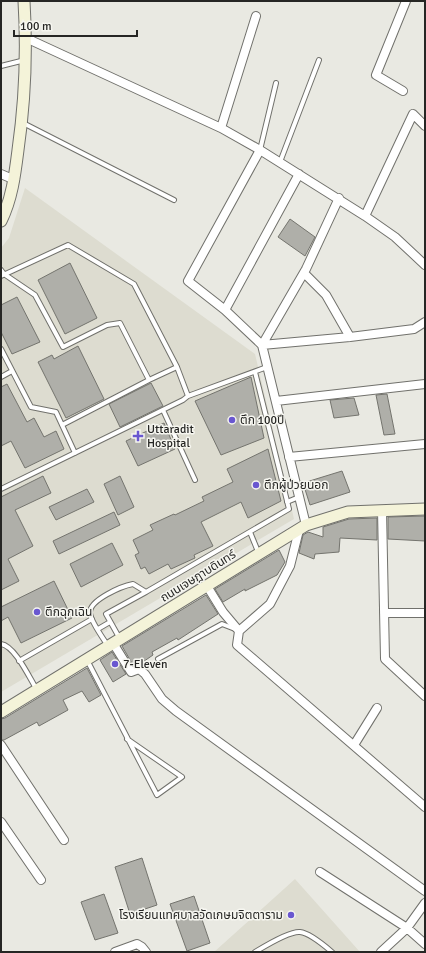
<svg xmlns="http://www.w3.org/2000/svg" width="426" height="953" viewBox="0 0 426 953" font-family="Signika,'Noto Sans Thai',sans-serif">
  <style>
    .built { fill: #dddcd0 }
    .building { fill: #afafa9; stroke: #74746e }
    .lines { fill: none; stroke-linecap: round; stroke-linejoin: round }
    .lane-casing { stroke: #71716c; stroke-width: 6 }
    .street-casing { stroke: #71716c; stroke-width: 10 }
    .secondary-casing { stroke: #71716c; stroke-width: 13 }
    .lane { stroke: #fff; stroke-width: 4 }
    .street { stroke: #fff; stroke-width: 8 }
    .secondary { stroke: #f4f3d9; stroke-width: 11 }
    .poi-dot { fill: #6957d0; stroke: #f6f6f0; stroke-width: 1.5 }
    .labels { text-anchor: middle; stroke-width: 3; stroke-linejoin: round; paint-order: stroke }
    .poi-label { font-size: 12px; fill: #262624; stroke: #f6f6f0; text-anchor: start }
    .street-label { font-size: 12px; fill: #262624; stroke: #f6f6f0 }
  </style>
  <rect width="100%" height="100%" fill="#e9e9e2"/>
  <path class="built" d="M 25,188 L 255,354 L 294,519 L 1,692 L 1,248 L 9,238 Z
    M 295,879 L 360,952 L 214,952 Z"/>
  <path class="building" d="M 290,219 L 315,237 L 305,256 L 278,237 Z
    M 70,263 L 97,318 L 65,334 L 38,280 Z
    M 17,297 L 40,342 L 12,354 L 1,332 L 1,305 Z
    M 78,346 L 104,399 L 66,418 L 38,362 L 52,355 L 54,359 Z
    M 251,377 L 264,438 L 221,455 L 195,401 Z
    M 151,383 L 163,406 L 120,427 L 109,404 Z
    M 7,384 L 27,422 L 34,418 L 44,437 L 56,431 L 64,449 L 25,468 L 11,441 L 1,446 L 1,387 Z
    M 387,394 L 395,434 L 384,435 L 376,395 Z
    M 354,398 L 359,415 L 334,418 L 330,400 Z
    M 164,423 L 175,449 L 138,466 L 126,441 Z
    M 268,449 L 281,501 L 248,518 L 241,502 L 201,522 L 213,546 L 194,555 L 195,558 L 171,569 L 168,564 L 149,574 L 145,567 L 141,569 L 135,555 L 139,553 L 133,540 L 153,530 L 150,525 L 174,514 L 175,515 L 204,501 L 202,497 L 233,482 L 227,469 Z
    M 342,471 L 350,492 L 310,505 L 303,483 Z
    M 43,476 L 51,493 L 15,510 L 33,546 L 8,559 L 19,581 L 1,590 L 1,497 Z
    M 120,476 L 134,507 L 118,515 L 104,484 Z
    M 87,489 L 94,502 L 56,520 L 49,507 Z
    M 114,512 L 120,525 L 59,554 L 53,541 Z
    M 425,516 L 425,541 L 388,539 L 388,517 Z
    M 377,518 L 377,540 L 340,538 L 339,552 L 315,554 L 314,559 L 299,553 L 303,535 L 308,532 L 323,537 L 323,527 L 349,519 Z
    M 112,543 L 123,565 L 81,587 L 70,564 Z
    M 279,550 L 285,562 L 277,575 L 245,591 L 245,589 L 223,602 L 215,589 Z
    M 54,581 L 72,618 L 21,643 L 8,617 L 1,621 L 1,607 Z
    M 206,595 L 218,614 L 178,640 L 177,638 L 152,652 L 153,655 L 140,664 L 133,665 L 122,646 Z
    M 112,652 L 126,674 L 113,682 L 100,660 Z
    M 87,668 L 101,695 L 89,702 L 82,691 L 63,700 L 68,710 L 39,726 L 37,722 L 4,740 L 1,740 L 1,719 L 5,718 Z
    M 142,858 L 157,905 L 130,914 L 115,867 Z
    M 104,894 L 118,933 L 95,940 L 81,902 Z
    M 194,896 L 210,943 L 187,951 L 170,904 Z"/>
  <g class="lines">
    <g class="lane-casing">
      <path id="lane" d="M 1,66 L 25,60
        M 23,123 L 174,200
        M 260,150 L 276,83
        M 280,162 L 319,60
        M 1,270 L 4,274 L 35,295 L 63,347 L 107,325 L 120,323 L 149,380
        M 1,276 L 68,245 L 134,284 L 177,367 L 188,396
        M 1,349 L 31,407 L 56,412 L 75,453
        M 1,377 L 12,371
        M 163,410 L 195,480
        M 62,425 L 149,380 L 177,367
        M 1,489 L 183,400 L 188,396 L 267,367
        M 287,502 L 299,497
        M 250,532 L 259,554
        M 98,629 L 110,622
        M 120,639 L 106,614 L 146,592
        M 1,644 C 15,646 29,677 37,690
        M 108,646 C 103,638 91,622 90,613 C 89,600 122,586 133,584 L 146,592 L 289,509 L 255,372
        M 158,659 L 222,624 L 235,629
        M 87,660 L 157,795 L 182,777 L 127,739
        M 19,661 L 92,619
        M 255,952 C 265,946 289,931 300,932 C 310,933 325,946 332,952"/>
    </g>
    <g class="street-casing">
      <path id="street" d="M 26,38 L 221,128 L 260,150 L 365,216 L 395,237 L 425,265
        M 403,91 L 376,75 L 406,1
        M 221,128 L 256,16
        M 260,150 L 188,281 L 225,310 L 262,345 L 306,525
        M 1,174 L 15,180
        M 365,216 L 413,114 L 425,126
        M 304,273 L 326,295 L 350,337
        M 225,310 L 299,174
        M 262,345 L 306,269 L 339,198
        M 262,345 L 350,337 L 414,329 L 425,322
        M 276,401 L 425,384
        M 289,457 L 425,444
        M 382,510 L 385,659 L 425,696
        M 299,530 L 290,566 L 270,604 L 239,631 L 237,645 L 425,807
        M 207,586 L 223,612 L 239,631
        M 384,613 L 425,613
        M 113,643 L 131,672 L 139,669 L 145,674 L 162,699 L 176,711 L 425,891
        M 1,745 L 64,840
        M 354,745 L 377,708
        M 1,822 L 41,880
        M 320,872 L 407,928 L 425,944
        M 115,952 L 137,944 L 142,947 L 146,952
        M 381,952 L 407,928 L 425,903"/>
    </g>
    <g class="secondary-casing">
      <path id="secondary" d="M 1,221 C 12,199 15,174 18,150 C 25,101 27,51 24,1
        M 1,712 L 306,525 L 348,512 L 425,509"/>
    </g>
    <use href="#lane" class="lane"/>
    <use href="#street" class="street"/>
    <use href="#secondary" class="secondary"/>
  </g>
  <g class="poi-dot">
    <circle cx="232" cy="420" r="4"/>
    <path d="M136 430h4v4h4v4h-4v4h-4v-4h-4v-4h4z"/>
    <circle cx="256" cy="485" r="4"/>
    <circle cx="37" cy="612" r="4"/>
    <circle cx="115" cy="664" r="4"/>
    <circle cx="291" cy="915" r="4"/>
  </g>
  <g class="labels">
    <g class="poi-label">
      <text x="240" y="424">ตึก 100ปี</text>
      <text x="147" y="433">Uttaradit<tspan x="147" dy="14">Hospital</tspan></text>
      <text x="264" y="489">ตึกผู้ป่วยนอก</text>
      <text x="45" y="616">ตึกฉุกเฉิน</text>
      <text x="123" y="668">7-Eleven</text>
      <text x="283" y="919" text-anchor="end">โรงเรียนแทศบาลวัดเกษมจิตตาราม</text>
    </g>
    <g class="street-label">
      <text transform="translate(198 576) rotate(-32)" y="4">ถนนเจษฎาบดินทร์</text>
    </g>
  </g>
  <rect width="426" height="953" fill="none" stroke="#262624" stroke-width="4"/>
  <path d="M14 30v6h123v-6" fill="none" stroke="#262624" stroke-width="2"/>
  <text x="20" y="30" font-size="12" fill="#262624" stroke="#f6f6f0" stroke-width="3" paint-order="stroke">100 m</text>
</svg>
